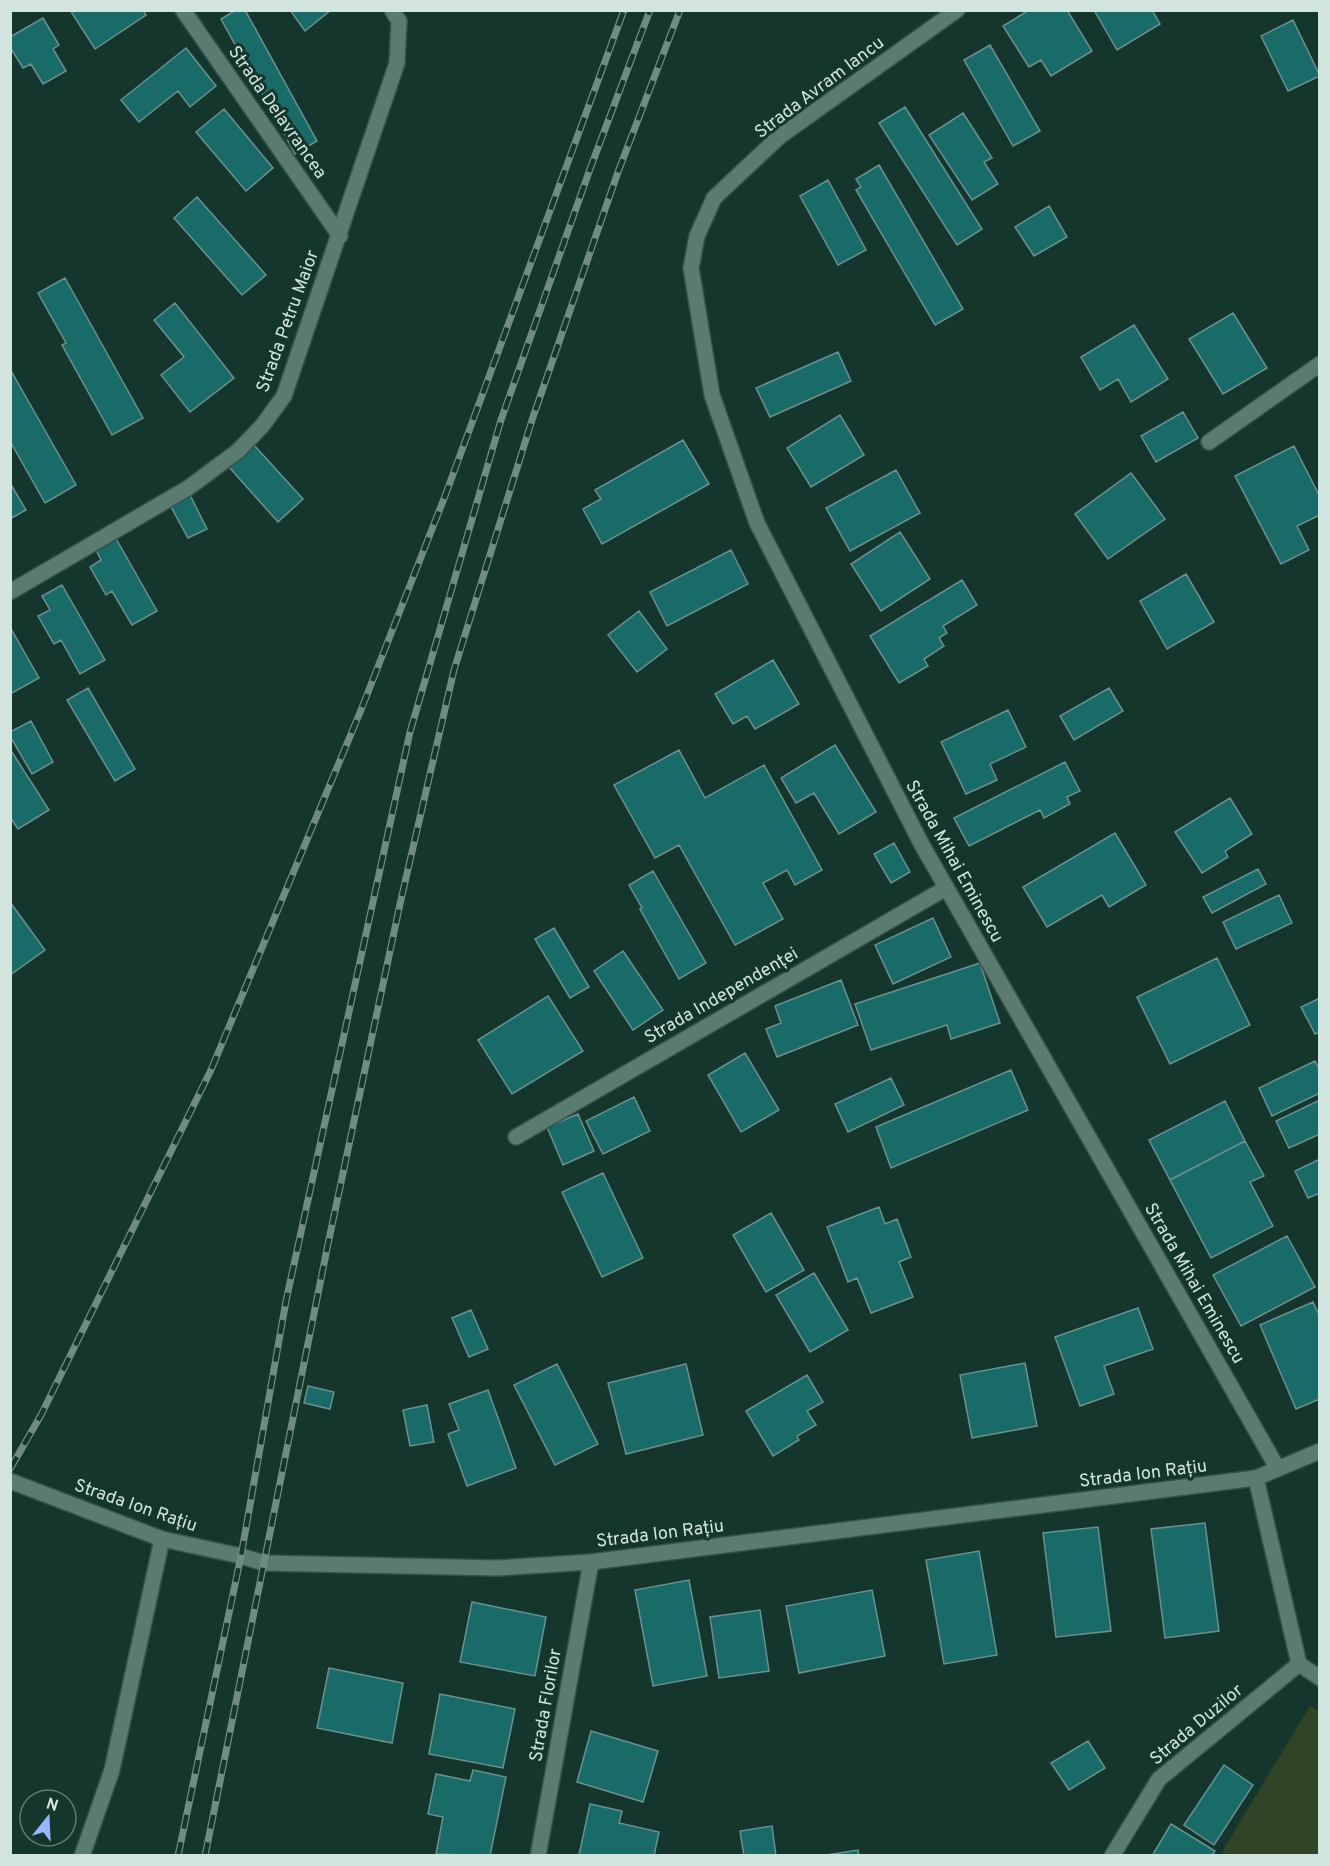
<svg xmlns="http://www.w3.org/2000/svg" width="1330" height="1866" viewBox="0 0 1330 1866" font-family="Overpass,sans-serif">
  <style>
    .green { fill: #304526 }
    .building { fill: #196b68; stroke: #6b918f; stroke-width: 1.5 }
    .lines { fill: none; stroke-linecap: round; stroke-linejoin: round }
    .lane-casing { stroke: #375149; stroke-width: 18 }
    .street-casing { stroke: #375149; stroke-width: 18 }
    .lane { stroke: #597b70; stroke-width: 15 }
    .street { stroke: #597b70; stroke-width: 15 }
    .rail-casing { stroke: #718b83; stroke-width: 7 }
    .rail { stroke: #15362d; stroke-width: 4.5; stroke-dasharray: 14; stroke-linecap: butt }
    .labels { text-anchor: middle; stroke-width: 6; stroke-linejoin: round; paint-order: stroke }
    .street-label { font-size: 18px; fill: #d2e4de; stroke: #15362d }
  </style>
  <rect width="100%" height="100%" fill="#15362d"/>
  <path class="green" d="M 1310,1706 L 1319,1712 L 1319,1855 L 1228,1855 L 1222,1852 Z"/>
  <path class="building" d="M 70,10 L 143,10 L 146,15 L 95,49 Z
    M 236,10 L 245,10 L 317,141 L 295,154 L 221,19 Z
    M 290,10 L 331,10 L 305,31 Z
    M 1029,10 L 1067,10 L 1092,51 L 1051,76 L 1041,60 L 1029,67 L 1003,26 Z
    M 1094,10 L 1152,10 L 1160,24 L 1117,50 Z
    M 43,18 L 59,45 L 53,49 L 66,71 L 43,84 L 31,64 L 23,68 L 10,47 L 10,37 Z
    M 1293,20 L 1320,76 L 1288,91 L 1261,36 Z
    M 990,45 L 1040,131 L 1013,146 L 964,60 Z
    M 186,48 L 216,86 L 190,107 L 178,91 L 139,122 L 121,100 Z
    M 905,107 L 982,229 L 957,245 L 879,123 Z
    M 224,109 L 273,168 L 246,191 L 196,132 Z
    M 963,113 L 992,158 L 984,162 L 998,184 L 972,200 L 929,135 Z
    M 879,165 L 963,309 L 935,325 L 856,190 L 861,187 L 856,179 Z
    M 828,180 L 866,250 L 838,265 L 800,196 Z
    M 197,197 L 266,275 L 242,295 L 174,218 Z
    M 1049,206 L 1067,237 L 1034,256 L 1015,227 Z
    M 65,278 L 143,418 L 112,435 L 62,345 L 66,343 L 38,293 Z
    M 175,303 L 234,378 L 190,412 L 161,375 L 184,357 L 154,320 Z
    M 1233,313 L 1267,368 L 1223,394 L 1189,339 Z
    M 1134,325 L 1168,379 L 1131,402 L 1118,379 L 1100,390 L 1081,357 Z
    M 838,352 L 851,381 L 770,417 L 756,388 Z
    M 10,369 L 76,485 L 45,503 L 10,441 Z
    M 1183,412 L 1198,438 L 1156,462 L 1141,436 Z
    M 840,415 L 864,455 L 811,487 L 787,448 Z
    M 683,440 L 709,484 L 602,544 L 583,509 L 601,499 L 595,490 Z
    M 253,444 L 303,499 L 278,522 L 229,467 Z
    M 1294,446 L 1320,497 L 1320,515 L 1297,526 L 1309,550 L 1281,564 L 1235,476 Z
    M 896,470 L 920,513 L 850,551 L 826,508 Z
    M 1131,473 L 1165,519 L 1108,559 L 1075,514 Z
    M 10,483 L 26,510 L 10,519 Z
    M 190,495 L 207,529 L 188,538 L 170,505 Z
    M 900,532 L 930,579 L 881,611 L 851,564 Z
    M 114,535 L 157,611 L 132,625 L 112,591 L 106,595 L 90,567 L 101,560 L 94,546 Z
    M 731,550 L 748,584 L 667,626 L 650,592 Z
    M 1186,574 L 1214,622 L 1167,649 L 1140,601 Z
    M 962,580 L 977,605 L 943,626 L 947,633 L 939,638 L 944,646 L 924,659 L 928,666 L 899,683 L 870,636 Z
    M 62,585 L 105,660 L 80,674 L 61,640 L 54,644 L 38,616 L 50,610 L 42,596 Z
    M 639,611 L 667,649 L 637,672 L 608,635 Z
    M 10,627 L 39,678 L 10,694 Z
    M 773,660 L 799,704 L 755,729 L 747,716 L 733,724 L 715,694 Z
    M 88,688 L 135,769 L 115,781 L 67,700 Z
    M 1109,688 L 1123,711 L 1074,740 L 1060,716 Z
    M 1008,710 L 1026,747 L 990,764 L 997,780 L 966,794 L 941,742 Z
    M 31,721 L 53,762 L 32,774 L 10,736 L 10,732 Z
    M 835,745 L 876,812 L 839,834 L 814,793 L 796,803 L 781,778 Z
    M 10,749 L 49,810 L 18,829 L 10,817 Z
    M 679,750 L 705,798 L 764,765 L 822,870 L 795,885 L 787,870 L 763,883 L 783,919 L 735,945 L 679,845 L 655,858 L 614,785 Z
    M 1065,762 L 1080,791 L 1067,797 L 1070,804 L 1044,818 L 1040,810 L 969,846 L 954,818 Z
    M 1230,798 L 1252,834 L 1225,851 L 1228,857 L 1202,873 L 1175,832 Z
    M 1115,833 L 1146,885 L 1109,907 L 1102,895 L 1047,927 L 1023,887 Z
    M 894,843 L 910,872 L 891,883 L 874,854 Z
    M 1258,869 L 1266,884 L 1212,913 L 1203,897 Z
    M 653,871 L 706,963 L 679,979 L 640,909 L 642,908 L 629,885 Z
    M 1279,895 L 1292,923 L 1236,949 L 1223,922 Z
    M 10,902 L 45,950 L 10,975 Z
    M 933,918 L 951,957 L 893,984 L 875,945 Z
    M 554,928 L 589,987 L 570,998 L 535,939 Z
    M 623,951 L 663,1010 L 633,1030 L 594,971 Z
    M 1217,958 L 1250,1025 L 1170,1064 L 1137,997 Z
    M 980,963 L 1000,1023 L 951,1039 L 947,1025 L 871,1050 L 855,1004 Z
    M 841,980 L 858,1025 L 777,1057 L 766,1029 L 781,1023 L 775,1006 Z
    M 548,996 L 583,1051 L 512,1094 L 478,1040 Z
    M 1320,998 L 1320,1032 L 1315,1034 L 1301,1007 Z
    M 745,1053 L 779,1110 L 741,1132 L 708,1075 Z
    M 1315,1061 L 1320,1070 L 1320,1093 L 1272,1116 L 1259,1088 Z
    M 1011,1070 L 1028,1110 L 891,1168 L 876,1127 Z
    M 891,1078 L 904,1105 L 848,1132 L 835,1104 Z
    M 634,1097 L 650,1131 L 603,1154 L 586,1121 Z
    M 1320,1100 L 1320,1134 L 1289,1148 L 1276,1121 Z
    M 1225,1101 L 1245,1141 L 1170,1180 L 1149,1140 Z
    M 578,1114 L 594,1151 L 563,1165 L 547,1127 Z
    M 1245,1141 L 1264,1176 L 1250,1182 L 1273,1226 L 1211,1258 L 1170,1180 Z
    M 1320,1159 L 1320,1193 L 1308,1198 L 1295,1171 Z
    M 603,1173 L 643,1258 L 602,1277 L 562,1192 Z
    M 879,1207 L 885,1224 L 897,1219 L 911,1257 L 899,1262 L 913,1297 L 871,1313 L 857,1278 L 848,1282 L 827,1227 Z
    M 771,1213 L 804,1270 L 766,1292 L 733,1235 Z
    M 1287,1236 L 1315,1287 L 1241,1326 L 1213,1275 Z
    M 814,1273 L 848,1330 L 810,1352 L 776,1295 Z
    M 1313,1302 L 1320,1317 L 1320,1399 L 1296,1409 L 1260,1325 Z
    M 1138,1308 L 1153,1349 L 1104,1366 L 1114,1394 L 1080,1406 L 1055,1337 Z
    M 471,1310 L 488,1349 L 469,1357 L 452,1318 Z
    M 1025,1363 L 1037,1426 L 972,1438 L 960,1375 Z
    M 557,1364 L 598,1444 L 555,1465 L 514,1385 Z
    M 686,1364 L 703,1435 L 626,1454 L 608,1383 Z
    M 807,1375 L 823,1402 L 807,1411 L 816,1425 L 797,1436 L 799,1440 L 773,1456 L 746,1411 Z
    M 308,1386 L 334,1392 L 330,1409 L 304,1403 Z
    M 488,1390 L 516,1468 L 467,1486 L 448,1434 L 459,1430 L 449,1404 Z
    M 427,1405 L 434,1442 L 410,1446 L 403,1410 Z
    M 1205,1523 L 1219,1631 L 1165,1638 L 1151,1529 Z
    M 1098,1527 L 1111,1631 L 1056,1637 L 1043,1533 Z
    M 979,1551 L 997,1655 L 944,1664 L 926,1560 Z
    M 689,1580 L 707,1676 L 653,1686 L 635,1590 Z
    M 872,1590 L 885,1656 L 799,1673 L 786,1606 Z
    M 472,1602 L 546,1617 L 535,1676 L 460,1662 Z
    M 760,1610 L 769,1671 L 719,1678 L 710,1617 Z
    M 329,1668 L 403,1683 L 392,1743 L 317,1728 Z
    M 440,1694 L 515,1709 L 503,1768 L 429,1754 Z
    M 591,1731 L 658,1751 L 643,1802 L 577,1782 Z
    M 1088,1741 L 1105,1768 L 1069,1790 L 1051,1763 Z
    M 1224,1765 L 1253,1785 L 1214,1845 L 1184,1825 Z
    M 473,1770 L 506,1777 L 490,1856 L 436,1854 L 443,1817 L 428,1814 L 436,1774 L 470,1781 Z
    M 590,1804 L 622,1811 L 619,1823 L 659,1832 L 654,1856 L 579,1855 Z
    M 1171,1824 L 1215,1851 L 1212,1856 L 1152,1856 Z
    M 772,1826 L 776,1856 L 744,1856 L 740,1831 Z
    M 858,1850 L 859,1856 L 827,1856 L 827,1855 Z"/>
  <g class="lines">
    <g class="lane-casing">
      <path id="lane" d="M 82,1856 L 112,1770 L 162,1539"/>
    </g>
    <g class="street-casing">
      <path id="street" d="M 183,10 L 340,236
        M 957,10 L 779,137 L 714,198 L 697,236 L 691,268 L 712,395 L 757,523 L 922,845 L 1278,1469
        M 1209,442 L 1320,364
        M 10,592 L 188,488 L 238,451 L 262,426 L 284,396 L 397,63 L 399,21 L 392,10
        M 516,1137 L 946,888
        M 1256,1478 L 1299,1664 L 1320,1678
        M 10,1481 L 162,1539 L 241,1556 L 264,1563 L 498,1568 L 591,1562 L 1256,1478 L 1320,1451
        M 538,1856 L 591,1562
        M 1112,1856 L 1159,1779 L 1299,1664"/>
    </g>
    <use href="#lane" class="lane"/>
    <use href="#street" class="street"/>
    <g class="rail-casing">
      <path id="rail" d="M 10,1469 L 41,1415 L 211,1070 L 361,710 L 445,496 L 624,10
        M 178,1856 L 241,1556 L 286,1301 L 410,732 L 501,420 L 590,169 L 650,10
        M 205,1856 L 328,1244 L 400,904 L 454,670 L 533,417 L 618,172 L 680,10"/>
    </g>
    <use href="#rail" class="rail"/>
  </g>
  <g class="labels">
    <g class="street-label">
      <text transform="translate(819 87) rotate(-37)" y="6">Strada Avram Iancu</text>
      <text transform="translate(278 112) rotate(55)" y="6">Strada Delavrancea</text>
      <text transform="translate(287 321) rotate(-70)" y="6">Strada Petru Maior</text>
      <text transform="translate(955 861) rotate(61)" y="6">Strada Mihai Eminescu</text>
      <text transform="translate(721 995) rotate(-30)" y="6">Strada Independenței</text>
      <text transform="translate(1195 1283) rotate(60)" y="6">Strada Mihai Eminescu</text>
      <text transform="translate(1143 1473) rotate(-7)" y="6">Strada Ion Rațiu</text>
      <text transform="translate(136 1505) rotate(19)" y="6">Strada Ion Rațiu</text>
      <text transform="translate(660 1533) rotate(-7)" y="6">Strada Ion Rațiu</text>
      <text transform="translate(545 1705) rotate(-80)" y="6">Strada Florilor</text>
      <text transform="translate(1196 1724) rotate(-40)" y="6">Strada Duzilor</text>
    </g>
  </g>
  <rect width="1330" height="1866" fill="none" stroke="#d2e4de" stroke-width="24"/>
  <g transform="translate(48 1818) rotate(18)"><circle r="28" fill="#15362d" stroke="#617c74" stroke-width="1.5"/>
  <path d="M0-4.5L10 22L0 15L-10 22Z" fill="#97b6fd"/>
  <text y="-9" font-size="16" font-weight="bold" text-anchor="middle" fill="#d2e4de">N</text>
  </g>
</svg>
